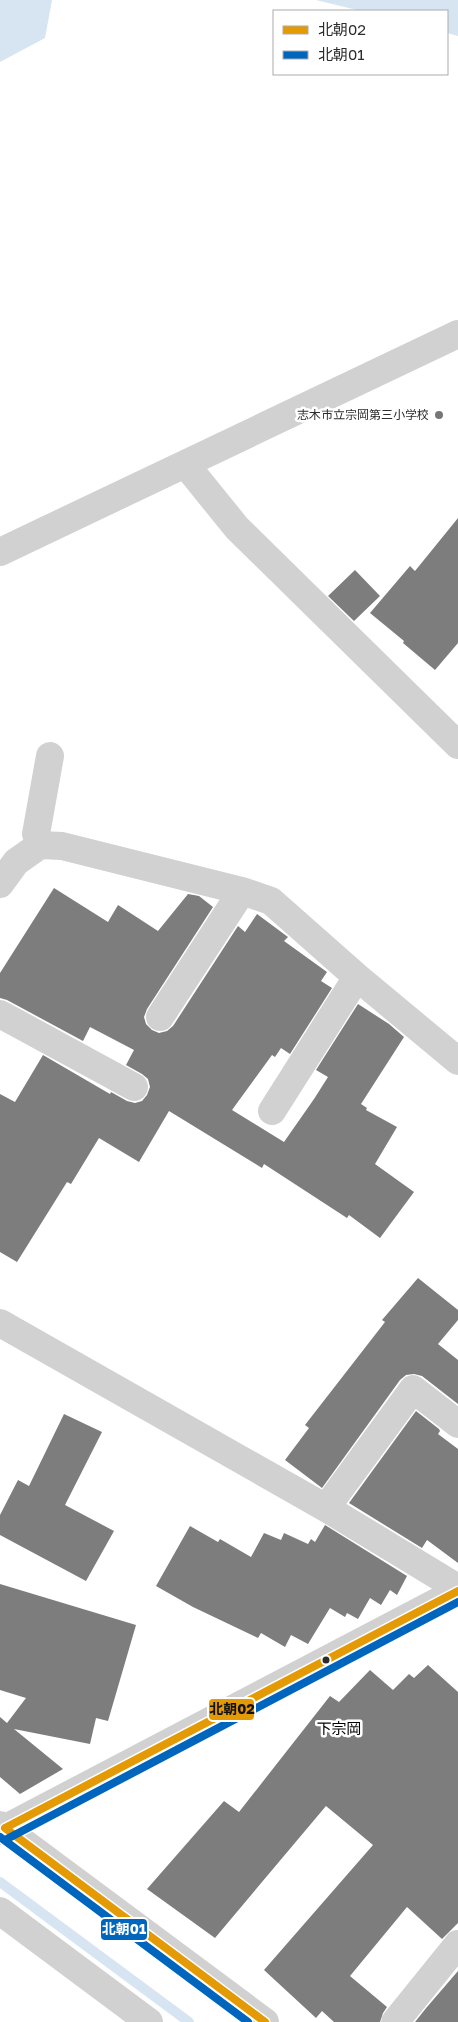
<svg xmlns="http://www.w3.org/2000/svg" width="458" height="2022" viewBox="0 0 458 2022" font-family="'Golos Text','Noto Sans JP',sans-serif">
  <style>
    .water { fill: #d6e5f1 }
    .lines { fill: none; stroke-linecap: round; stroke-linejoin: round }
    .stream { stroke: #d6e5f1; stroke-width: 10 }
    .building { fill: #7d7d7d }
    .minor { stroke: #d1d1d1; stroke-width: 28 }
    .bus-1-casing { stroke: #fff; stroke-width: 11 }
    .bus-2-casing { stroke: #fff; stroke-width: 11 }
    .bus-1 { stroke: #e39a04; stroke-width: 8 }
    .bus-2 { stroke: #0065bd; stroke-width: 8 }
    .poi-dot { fill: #767676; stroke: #fff; stroke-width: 2 }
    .bus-dot { fill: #2c2c2c; stroke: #fff; stroke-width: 2 }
    .labels { text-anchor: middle; stroke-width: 5; stroke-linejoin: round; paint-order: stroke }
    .poi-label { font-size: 12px; fill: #2c2c2c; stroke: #fff; text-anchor: end }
    .quarter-label { font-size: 15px; fill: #000; stroke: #fff }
    .line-badge { stroke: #fff; stroke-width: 2 }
    .badge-label { font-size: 14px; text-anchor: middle; font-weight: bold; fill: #fff }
    .pale-badge-label { font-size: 14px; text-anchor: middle; font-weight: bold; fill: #111 }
  </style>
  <rect width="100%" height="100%" fill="#fff"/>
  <path class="water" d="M 0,0 L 52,0 L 45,38 L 0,62 Z
    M 316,0 L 458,0 L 458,36 L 447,33 L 447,11 L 361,11 Z"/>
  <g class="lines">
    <path class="stream" d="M 0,1882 L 189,2022"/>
  </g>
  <path class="building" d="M 458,518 L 458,643 L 435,670 L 403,643 L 404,641 L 370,613 L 410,566 L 415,571 Z
    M 355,570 L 380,596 L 354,621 L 328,596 Z
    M 54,888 L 108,922 L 118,905 L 158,931 L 188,894 L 199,896 L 213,907 L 147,1009 L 144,1017 L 146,1024 L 152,1030 L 159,1033 L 167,1031 L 173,1026 L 238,926 L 245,932 L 257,914 L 288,937 L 284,941 L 327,972 L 321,981 L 332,988 L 290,1054 L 281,1048 L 275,1057 L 272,1055 L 232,1110 L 284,1142 L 314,1099 L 328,1077 L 316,1070 L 358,1004 L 389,1024 L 404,1037 L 361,1104 L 367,1108 L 366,1110 L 397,1127 L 375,1164 L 414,1192 L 380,1238 L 349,1215 L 347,1218 L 264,1164 L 262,1168 L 169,1111 L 139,1162 L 99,1138 L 71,1184 L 67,1182 L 17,1262 L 0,1252 L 0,1094 L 15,1102 L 43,1055 L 110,1094 L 111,1092 L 127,1101 L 135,1103 L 142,1101 L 147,1095 L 150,1087 L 148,1079 L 142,1074 L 126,1065 L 134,1050 L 90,1027 L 83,1041 L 7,1000 L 0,998 L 0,973 Z
    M 418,1278 L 458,1310 L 458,1320 L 438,1344 L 458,1360 L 458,1404 L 422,1376 L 414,1374 L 406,1375 L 400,1380 L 322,1488 L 285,1460 L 309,1428 L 305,1425 L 385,1322 L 382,1320 Z
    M 416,1411 L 439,1429 L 440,1431 L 438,1434 L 458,1449 L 458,1563 L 427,1540 L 422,1548 L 349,1503 Z
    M 64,1414 L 102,1432 L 65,1505 L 114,1531 L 86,1581 L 0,1535 L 0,1515 L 18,1480 L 29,1486 Z
    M 325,1525 L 407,1576 L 397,1595 L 390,1590 L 381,1605 L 370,1598 L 358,1619 L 347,1613 L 345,1617 L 330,1608 L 308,1644 L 291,1635 L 285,1647 L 261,1633 L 258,1638 L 193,1607 L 156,1586 L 190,1526 L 218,1542 L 220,1539 L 251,1557 L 264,1533 L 281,1540 L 284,1533 L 308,1544 L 311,1539 L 315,1542 Z
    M 0,1584 L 136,1625 L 108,1721 L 96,1718 L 90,1744 L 14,1729 L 63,1769 L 20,1794 L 0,1777 L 0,1717 L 7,1723 L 26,1698 L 0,1690 Z
    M 428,1665 L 458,1692 L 458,1923 L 442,1939 L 407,1907 L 350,1976 L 387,2007 L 383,2013 L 380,2022 L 334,2022 L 322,2011 L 316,2018 L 264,1970 L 373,1845 L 326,1806 L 215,1938 L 147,1889 L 224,1801 L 239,1812 L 330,1696 L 339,1702 L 370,1670 L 393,1690 L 409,1674 L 414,1678 Z
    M 458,1971 L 458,2022 L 415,2022 L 427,2007 Z"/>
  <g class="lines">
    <path class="minor" d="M 186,465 L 237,528 L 458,745
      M 0,552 L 458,334
      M 40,845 L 36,834 L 50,756
      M 0,884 L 16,862 L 40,845 L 62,846 L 242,891 L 271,901 L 357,977 L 458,1061
      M 0,1014 L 134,1087
      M 160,1017 L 242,891
      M 272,1111 L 357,977
      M 0,1323 L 326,1508 L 458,1588
      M 326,1508 L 413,1389 L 458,1424
      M 0,1825 L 265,2022
      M 0,1831 L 458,1591
      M 0,1911 L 149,2022
      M 395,2022 L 458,1944"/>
    <g class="bus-1-casing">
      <path id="bus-1" d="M 5,1828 L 458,1591
        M 5,1828 L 265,2022"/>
    </g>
    <g class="bus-2-casing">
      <path id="bus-2" d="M 0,1837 L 248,2022
        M 5,1840 L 458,1602"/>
    </g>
    <use href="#bus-1" class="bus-1"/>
    <use href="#bus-2" class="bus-2"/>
  </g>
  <circle class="poi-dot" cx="439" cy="415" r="5"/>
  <circle class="bus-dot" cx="326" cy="1660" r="4.5"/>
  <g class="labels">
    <g class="poi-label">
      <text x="429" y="419">志木市立宗岡第三小学校</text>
    </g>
    <g class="quarter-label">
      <text x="339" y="1734">下宗岡</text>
    </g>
  </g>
  <g class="line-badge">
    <rect x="208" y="1698" width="47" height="23" rx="5" fill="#e39a04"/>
    <rect x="100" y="1918" width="48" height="23" rx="5" fill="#0065bd"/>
  </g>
  <g class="badge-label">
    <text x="124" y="1934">北朝01</text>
  </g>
  <g class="pale-badge-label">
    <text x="232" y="1714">北朝02</text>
  </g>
  <rect x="273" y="10" width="175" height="65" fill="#ffffff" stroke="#ababab"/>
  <rect x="283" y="26" width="25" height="8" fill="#e39a04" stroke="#ababab"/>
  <text x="318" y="35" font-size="15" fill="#2c2c2c">北朝02</text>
  <rect x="283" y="51" width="25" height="8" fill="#0065bd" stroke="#ababab"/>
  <text x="318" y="60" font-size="15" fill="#2c2c2c">北朝01</text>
</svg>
